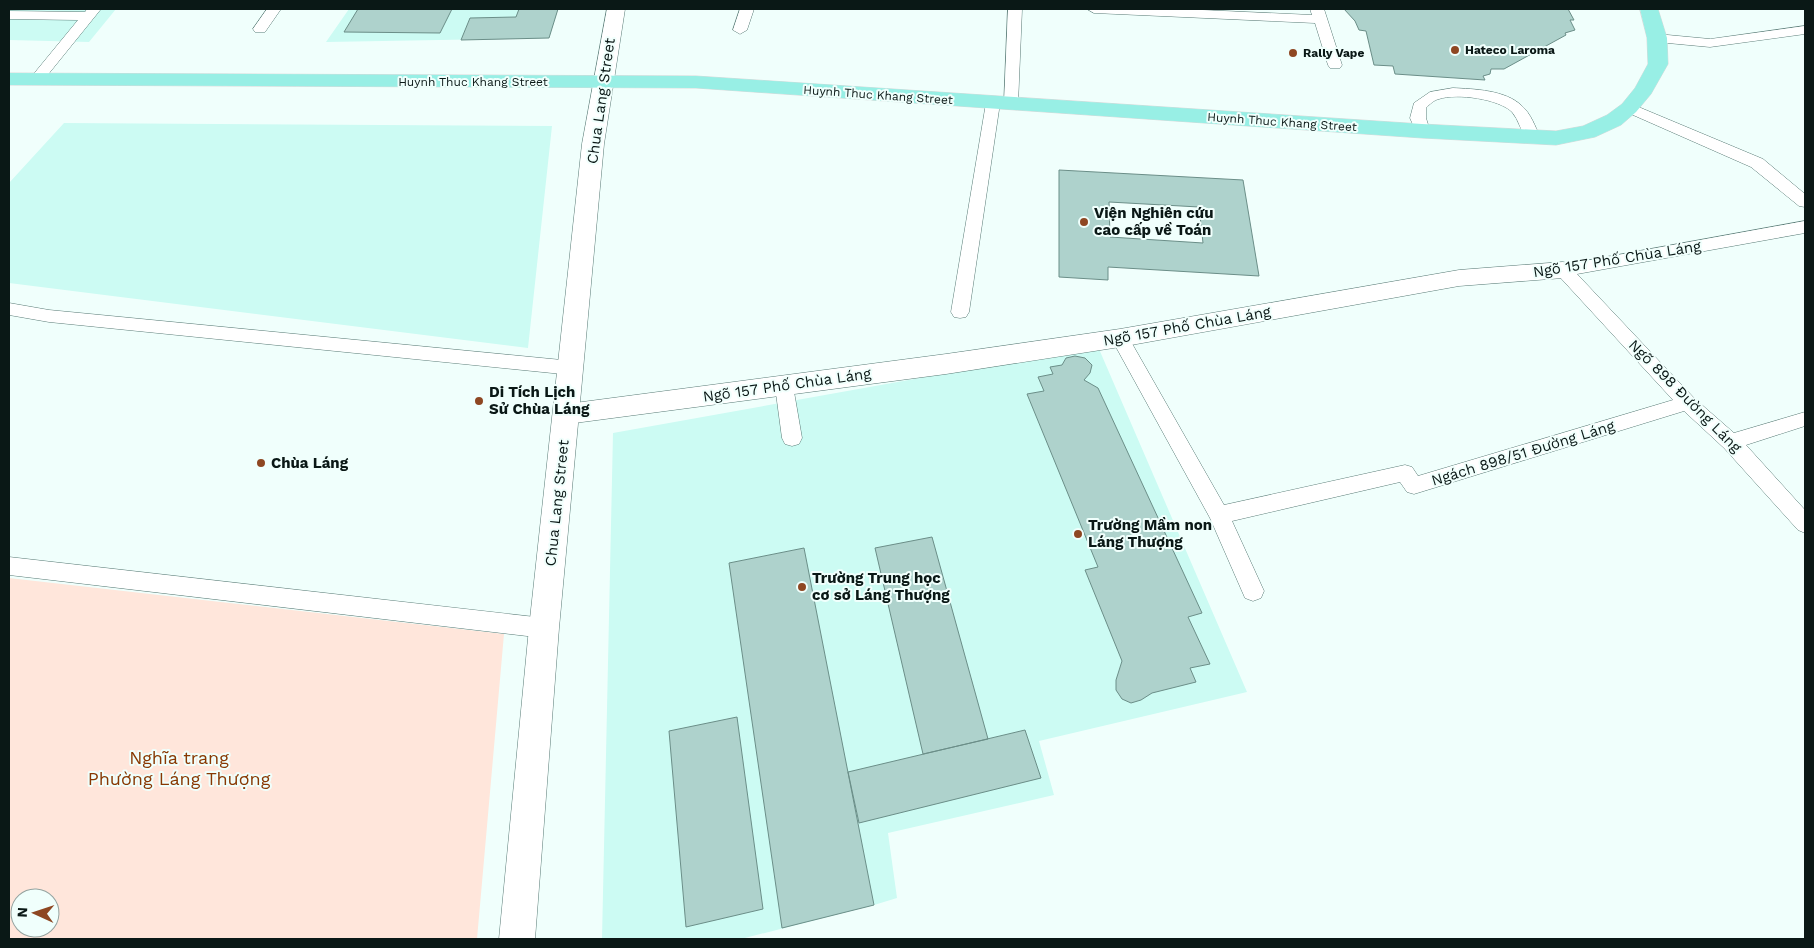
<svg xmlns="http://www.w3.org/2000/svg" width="1814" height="948" viewBox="0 0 1814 948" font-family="'Work Sans',sans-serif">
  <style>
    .built { fill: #ccfbf3 }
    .green { fill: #ffe6db; fill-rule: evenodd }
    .building { fill: #aed2cc; stroke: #6b8e88; fill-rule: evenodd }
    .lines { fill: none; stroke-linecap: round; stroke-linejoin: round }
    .service-casing { stroke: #597b76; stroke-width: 1 }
    .minor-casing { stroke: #597b76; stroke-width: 1 }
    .tertiary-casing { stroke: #597b76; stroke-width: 1 }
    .primary-casing { stroke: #d8dada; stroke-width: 1 }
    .service { fill: #fff; fill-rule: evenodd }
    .minor { fill: #fff; fill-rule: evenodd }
    .tertiary { fill: #fff; fill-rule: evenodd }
    .primary { fill: #98efe5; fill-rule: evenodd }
    .poi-dot { fill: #8e4722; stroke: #f0fffc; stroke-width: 2 }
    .labels { text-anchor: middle; stroke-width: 4; stroke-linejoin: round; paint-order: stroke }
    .far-poi-label { font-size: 12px; font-weight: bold; fill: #0a1816; stroke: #f0fffc; text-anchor: start }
    .far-street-label { font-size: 12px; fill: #0a1816; stroke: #f0fffc }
    .street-label { font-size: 15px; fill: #0a1816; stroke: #f0fffc }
    .poi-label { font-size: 15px; font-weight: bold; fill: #0a1816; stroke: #f0fffc; text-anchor: start }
    .near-park-label { font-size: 18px; fill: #883802; stroke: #f0fffc }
  </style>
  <rect width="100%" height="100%" fill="#f0fffc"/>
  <path class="built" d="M 9,9 L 116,9 L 89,42 L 9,40 Z
    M 349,9 L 558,9 L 549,38 L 326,42 Z
    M 64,123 L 552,126 L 528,348 L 9,283 L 9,183 Z
    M 1099,349 L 1247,692 L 1039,741 L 1054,795 L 888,833 L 897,898 L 874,905 L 741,939 L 602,939 L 613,433 L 931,376 Z"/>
  <path class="green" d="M 9,578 L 504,634 L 477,939 L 9,939 ZM 20,898 L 50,898 L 50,928 L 20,928 Z"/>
  <path class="building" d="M 358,9 L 452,9 L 440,33 L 344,32 Z
    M 519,9 L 558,9 L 549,38 L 461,40 L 470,18 L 516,17 Z
    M 1344,9 L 1568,9 L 1574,20 L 1570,20 L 1575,30 L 1565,33 L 1566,35 L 1504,69 L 1491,69 L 1490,74 L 1483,76 L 1485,80 L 1395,74 L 1393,66 L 1374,65 L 1366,31 L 1359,30 L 1355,21 Z
    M 1059,170 L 1243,180 L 1259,276 L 1108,267 L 1108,280 L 1059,277 ZM 1109,202 L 1199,207 L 1203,243 L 1110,237 Z
    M 1075,356 L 1085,358 L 1092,365 L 1090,373 L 1084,380 L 1098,388 L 1202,613 L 1188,617 L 1210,664 L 1190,668 L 1196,682 L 1152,693 L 1141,700 L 1131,703 L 1122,699 L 1116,690 L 1116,680 L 1122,661 L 1085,570 L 1098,567 L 1027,394 L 1044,391 L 1038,377 L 1053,374 L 1050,367 L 1062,365 L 1066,358 Z
    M 932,537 L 988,739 L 923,754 L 875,548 Z
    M 804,548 L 874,905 L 782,928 L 729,563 Z
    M 737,717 L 763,909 L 686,927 L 669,731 Z
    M 1025,730 L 1041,778 L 859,823 L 848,772 Z"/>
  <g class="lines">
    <g class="service-casing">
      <path id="service" d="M 87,9 L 101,9 L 42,82 L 32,82 L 30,79 L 32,76 L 78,20 L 9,19 L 9,11 L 85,12 Z
        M 267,9 L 281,9 L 265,32 L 255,32 L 253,29 Z
        M 740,9 L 754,9 L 747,30 L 740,34 L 733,30 Z
        M 1008,9 L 1022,9 L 1018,104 L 1016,107 L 1006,107 L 1004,104 Z
        M 1087,9 L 1181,9 L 1312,15 L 1310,9 L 1324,9 L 1342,65 L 1340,68 L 1330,68 L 1328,65 L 1315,23 L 1094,13 Z
        M 1805,26 L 1805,34 L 1710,47 L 1657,42 L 1650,38 L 1657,34 L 1710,39 Z
        M 1453,88 C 1474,89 1506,90 1522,106 C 1531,114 1535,126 1540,137 L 1537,140 L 1527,140 C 1521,132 1519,120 1512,112 C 1499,99 1457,93 1439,99 C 1434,100 1430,104 1426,108 L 1426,118 L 1430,131 L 1427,134 L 1417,134 L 1410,118 L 1414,103 L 1430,92 Z
        M 993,98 L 998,100 L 1000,103 L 969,312 L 966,317 L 960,318 L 954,317 L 951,312 L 986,103 L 988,100 Z
        M 1629,103 L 1763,159 L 1805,194 L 1805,207 L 1799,206 L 1751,167 L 1624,111 L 1622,108 L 1624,105 Z
        M 1805,221 L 1805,233 L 1577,274 L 1694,398 L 1734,433 L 1805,412 L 1805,426 L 1746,445 L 1805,510 L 1805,533 L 1798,530 L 1724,448 L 1684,411 L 1414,494 L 1407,492 L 1400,482 L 1232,521 L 1264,591 L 1261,598 L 1253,601 L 1245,598 L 1210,518 L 1111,338 L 1114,333 L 1120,331 L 1126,333 L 1224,505 L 1405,465 L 1412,467 L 1418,476 L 1673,400 L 1557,274 L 1554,270 L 1557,266 Z
        M 9,303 L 49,310 L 572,361 L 579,363 L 581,368 L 579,373 L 572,375 L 49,322 L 9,315 Z
        M 784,379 L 791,381 L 793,386 L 802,438 L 799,444 L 792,446 L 785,444 L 782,438 L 775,386 L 777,381 Z
        M 9,557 L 544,618 L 552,621 L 555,628 L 552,635 L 544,638 L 9,575 Z"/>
    </g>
    <g class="minor-casing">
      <path id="minor" d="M 1563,262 L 1571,264 L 1575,270 L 1571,276 L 1563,278 L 1459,286 L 1120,347 L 946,374 L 567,424 L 558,421 L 554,414 L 558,407 L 567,404 L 946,354 L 1120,329 L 1459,270 Z"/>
    </g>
    <g class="tertiary-casing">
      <path id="tertiary" d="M 607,9 L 625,9 L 604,144 L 559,628 L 535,939 L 499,939 L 529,628 L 582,144 Z"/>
    </g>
    <g class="primary-casing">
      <path id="primary" d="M 1640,9 L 1658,9 L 1667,38 L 1668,64 L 1651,94 L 1636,112 L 1621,125 L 1595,137 L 1556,145 L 1422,138 L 696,88 L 9,85 L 9,73 L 696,76 L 1422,124 L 1556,131 L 1583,126 L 1607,115 L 1622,104 L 1635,88 L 1648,64 L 1647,38 Z"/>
    </g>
    <use href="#service" class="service"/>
    <use href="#minor" class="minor"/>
    <use href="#tertiary" class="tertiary"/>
    <use href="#primary" class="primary"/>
  </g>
  <g class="poi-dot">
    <circle cx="1455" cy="50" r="5"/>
    <circle cx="1293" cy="53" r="5"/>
    <circle cx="1084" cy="222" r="5"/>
    <circle cx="479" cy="401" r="5"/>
    <circle cx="261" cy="463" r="5"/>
    <circle cx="1078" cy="534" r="5"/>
    <circle cx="802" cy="587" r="5"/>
  </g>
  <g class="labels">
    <g class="far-poi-label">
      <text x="1465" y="54">Hateco Laroma</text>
      <text x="1303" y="57">Rally Vape</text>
    </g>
    <g class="far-street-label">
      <text x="473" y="86">Huynh Thuc Khang Street</text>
      <text transform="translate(878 95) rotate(4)" y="4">Huynh Thuc Khang Street</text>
      <text transform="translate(1282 122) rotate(4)" y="4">Huynh Thuc Khang Street</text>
    </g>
    <g class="street-label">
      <text transform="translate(601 101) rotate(-82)" y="5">Chua Lang Street</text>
      <text transform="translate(1617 259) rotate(-9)" y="5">Ngõ 157 Phố Chùa Láng</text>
      <text transform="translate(1187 326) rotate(-10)" y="5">Ngõ 157 Phố Chùa Láng</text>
      <text transform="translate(787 385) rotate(-8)" y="5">Ngõ 157 Phố Chùa Láng</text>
      <text transform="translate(1685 396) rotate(45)" y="5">Ngõ 898 Đường Láng</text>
      <text transform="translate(1523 453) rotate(-17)" y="5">Ngách 898/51 Đường Láng</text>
      <text transform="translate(557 503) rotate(-84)" y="5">Chua Lang Street</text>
    </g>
    <g class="poi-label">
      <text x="1094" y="218">Viện Nghiên cứu<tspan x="1094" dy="17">cao cấp về Toán</tspan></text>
      <text x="489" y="397">Di Tích Lịch<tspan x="489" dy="17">Sử Chùa Láng</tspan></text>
      <text x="271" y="468">Chùa Láng</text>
      <text x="1088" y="530">Trường Mầm non<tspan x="1088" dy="17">Láng Thượng</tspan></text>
      <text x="812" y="583">Trường Trung học<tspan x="812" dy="17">cơ sở Láng Thượng</tspan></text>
    </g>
    <g class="near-park-label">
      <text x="179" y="764">Nghĩa trang<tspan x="179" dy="21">Phường Láng Thượng</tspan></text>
    </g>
  </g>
  <rect width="1814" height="948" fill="none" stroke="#0a1816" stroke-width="20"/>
  <g transform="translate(35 913) rotate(273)"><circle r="24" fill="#f0fffc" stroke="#94a3a0"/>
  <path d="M0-4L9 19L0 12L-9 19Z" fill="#8e4722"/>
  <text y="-8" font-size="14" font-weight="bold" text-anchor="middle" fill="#0a1816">N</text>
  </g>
</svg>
